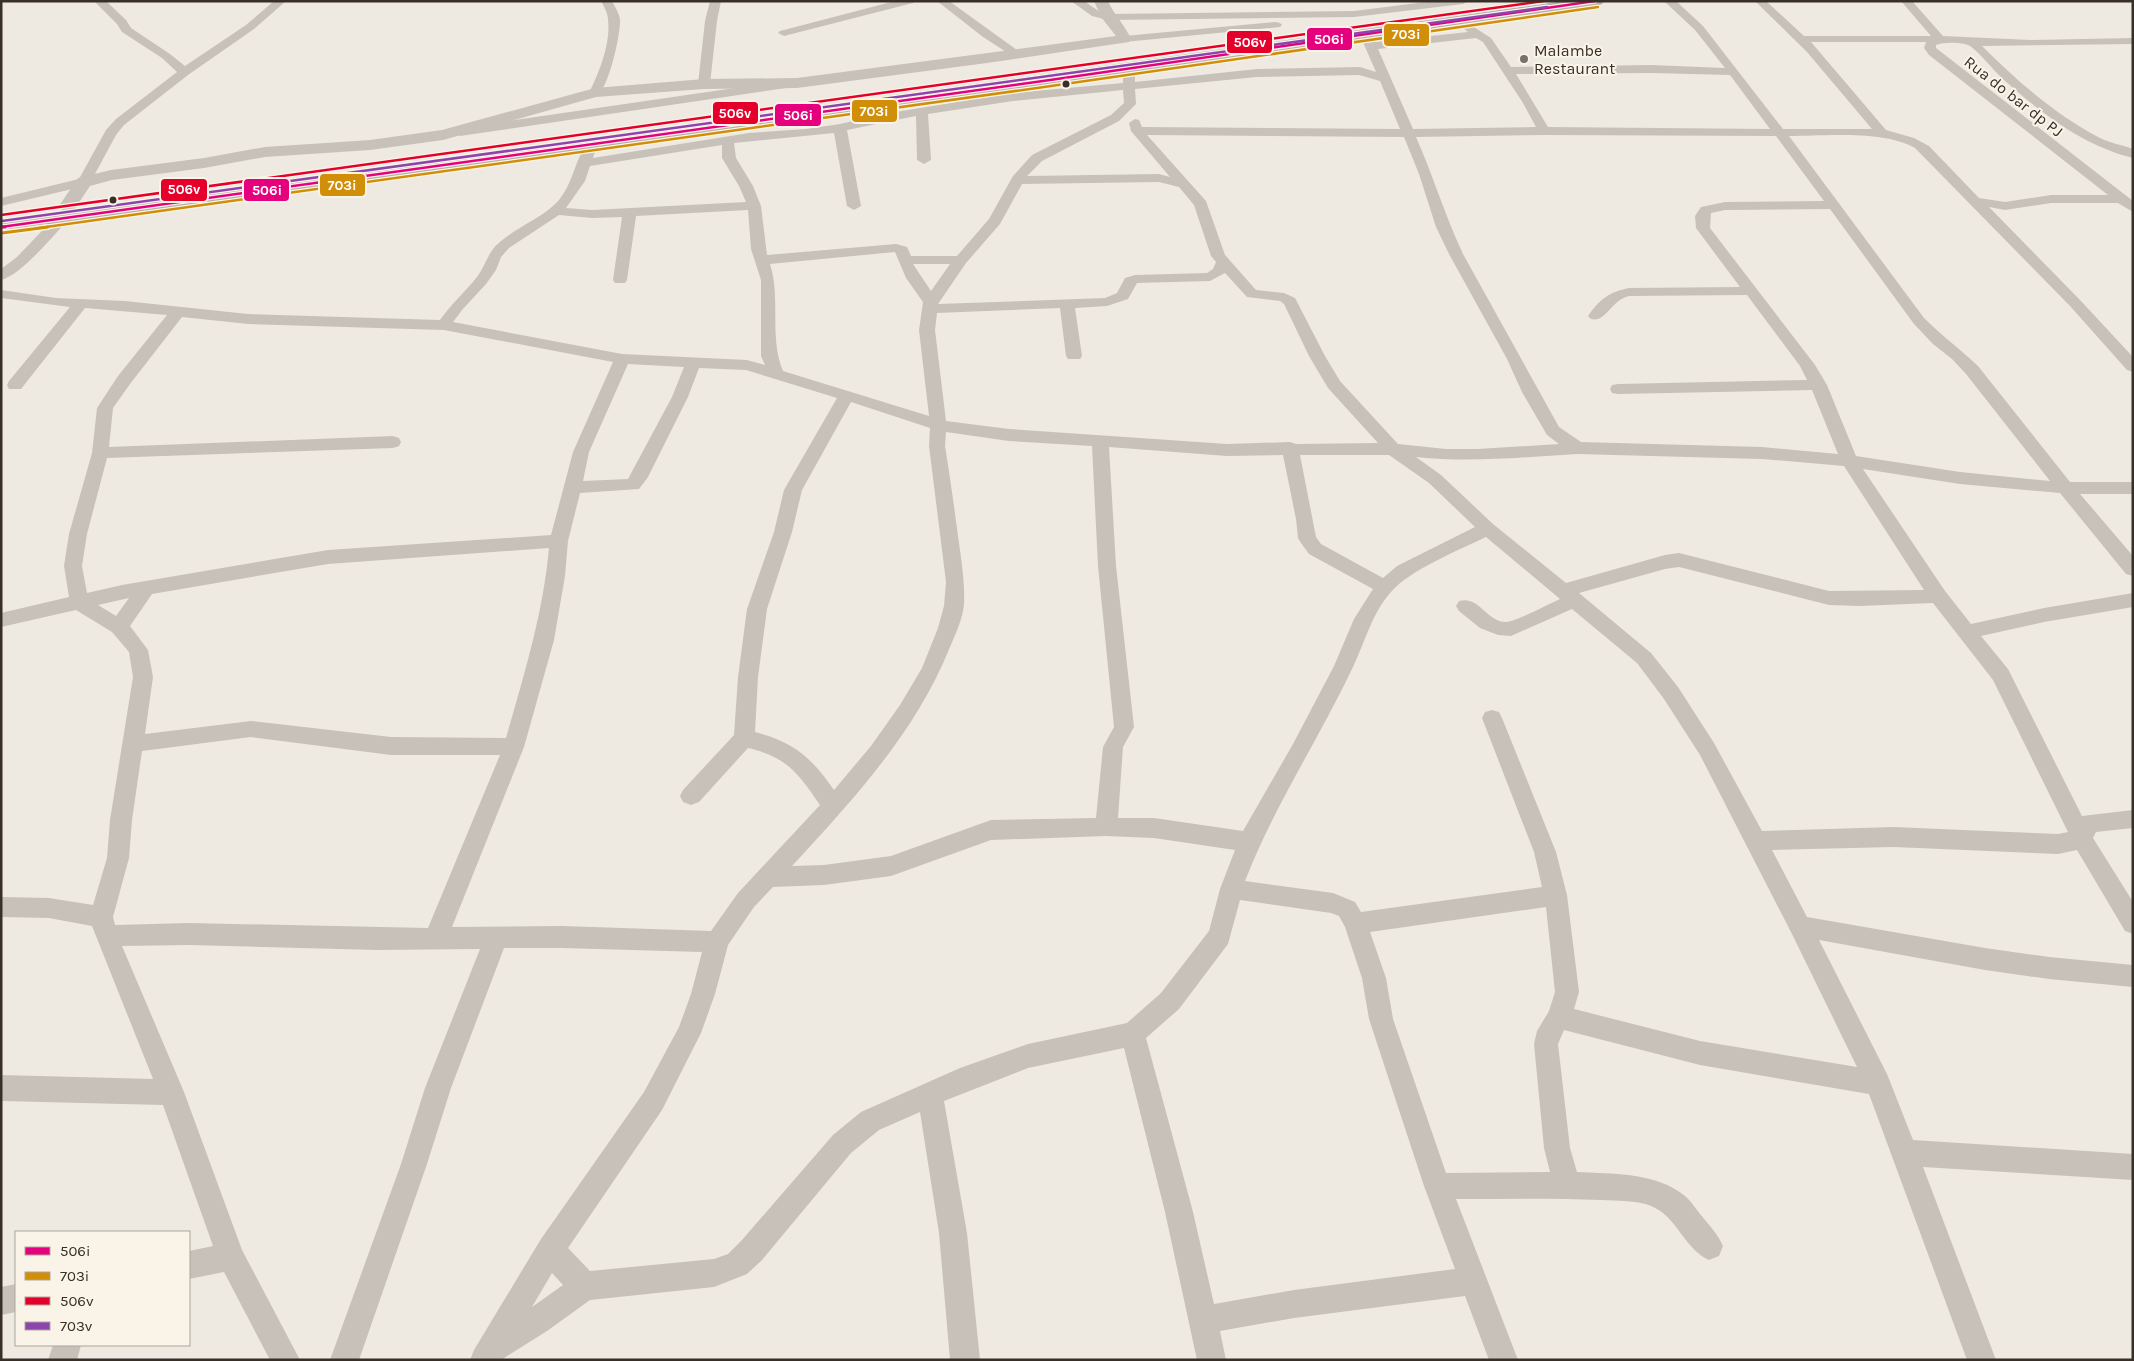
<svg xmlns="http://www.w3.org/2000/svg" width="2134" height="1361" viewBox="0 0 2134 1361" font-family="Karla,sans-serif">
  <style>
    .lines { fill: none; stroke-linecap: round; stroke-linejoin: round }
    .minor { fill: #c7c1ba; fill-rule: evenodd }
    .tertiary { fill: #c7c1ba; fill-rule: evenodd }
    .primary { fill: #b5afa9; fill-rule: evenodd }
    .bus-1-far1-casing { stroke: #faf4e8; stroke-width: 5 }
    .bus-1-casing { stroke: #faf4e8; stroke-width: 6 }
    .bus-2-far1-casing { stroke: #faf4e8; stroke-width: 5 }
    .bus-2-casing { stroke: #faf4e8; stroke-width: 6 }
    .bus-3-casing { stroke: #faf4e8; stroke-width: 5 }
    .bus-4-casing { stroke: #faf4e8; stroke-width: 5 }
    .bus-1-far1 { stroke: #e5007d; stroke-width: 2.5 }
    .bus-1 { stroke: #e5007d; stroke-width: 3 }
    .bus-2-far1 { stroke: #d18e08; stroke-width: 2.5 }
    .bus-2 { stroke: #d18e08; stroke-width: 3 }
    .bus-3 { stroke: #e4002b; stroke-width: 2.5 }
    .bus-4 { stroke: #8e44ad; stroke-width: 2.5 }
    .poi-dot { fill: #787069; stroke: #faf4e8; stroke-width: 2 }
    .bus-dot { fill: #382f28; stroke: #faf4e8; stroke-width: 2 }
    .labels { text-anchor: middle; stroke-width: 4; stroke-linejoin: round; paint-order: stroke }
    .far-poi-label { font-size: 16px; fill: #382f28; stroke: #faf4e8; text-anchor: start }
    .far-street-label { font-size: 16px; fill: #382f28; stroke: #faf4e8 }
    .line-badge { stroke: #faf4e8; stroke-width: 2 }
    .badge-label { font-size: 14px; text-anchor: middle; font-weight: bold; fill: #fff }
  </style>
  <rect width="100%" height="100%" fill="#eeeae1"/>
  <g class="lines">
    <path class="minor" d="M 94,1 L 106,1 L 126,20 L 131,28 L 170,54 L 185,66 L 246,25 L 274,1 L 286,1 L 254,29 L 188,75 L 124,125 L 116,135 L 89,185 L 1,206 L 1,198 L 79,179 L 106,130 L 116,119 L 177,72 L 162,58 L 122,32 L 117,24 Z
      M 601,1 L 612,1 C 615,7 619,13 620,19 C 621,33 608,93 595,97 L 589,93 C 599,73 611,43 608,20 C 608,13 604,7 601,1 Z
      M 710,1 L 721,1 L 717,21 L 710,84 L 704,88 L 698,84 L 705,21 Z
      M 895,1 L 914,1 L 913,3 L 784,36 L 778,33 L 780,31 Z
      M 937,1 L 949,1 L 1024,55 L 1018,58 L 1014,57 L 983,37 Z
      M 1071,1 L 1084,1 L 1100,12 L 1108,14 L 1354,11 L 1433,1 L 1468,1 L 1463,4 L 1354,17 L 1108,20 L 1092,16 Z
      M 1664,1 L 1676,1 L 1703,26 L 1783,129 L 1872,129 L 1807,52 L 1755,1 L 1766,1 L 1804,36 L 1931,36 L 1901,1 L 1912,1 L 1943,36 L 2031,40 L 2133,38 L 2133,44 L 1982,46 C 2017,81 2056,115 2100,138 C 2110,143 2122,145 2133,149 L 2133,158 C 2082,145 2041,113 2003,79 C 1992,69 1982,55 1970,46 C 1963,42 1944,42 1936,45 L 1936,48 L 2133,201 L 2133,212 L 2118,203 L 2051,203 L 2005,210 L 1989,207 L 2080,300 L 2133,357 L 2133,372 L 2127,370 L 2070,306 L 1915,148 C 1883,130 1826,136 1789,136 L 1924,318 C 1941,335 1960,349 1978,366 L 2070,482 L 2133,482 L 2133,494 L 2080,494 L 2133,556 L 2133,576 L 2126,574 L 2060,493 L 1960,484 L 1863,469 L 1945,591 L 1971,624 L 2044,608 L 2133,593 L 2133,607 L 2044,622 L 1981,636 L 2008,669 L 2082,816 L 2133,810 L 2133,828 L 2096,832 L 2093,838 L 2133,902 L 2133,934 L 2125,931 L 2077,850 L 2058,854 L 1894,847 L 1772,850 L 1807,917 L 1985,948 L 2049,957 L 2133,965 L 2133,987 L 2049,979 L 1985,970 L 1819,940 L 1887,1074 L 1913,1140 L 2133,1154 L 2133,1180 L 1923,1167 L 1996,1360 L 1967,1360 L 1869,1094 L 1700,1065 L 1564,1030 L 1558,1044 L 1570,1148 L 1577,1172 C 1613,1174 1656,1172 1685,1196 C 1691,1201 1696,1209 1700,1214 C 1709,1225 1718,1234 1723,1246 L 1719,1256 L 1709,1260 C 1684,1249 1677,1216 1651,1206 C 1637,1200 1617,1201 1601,1200 C 1553,1198 1504,1199 1456,1199 L 1518,1360 L 1489,1360 L 1465,1296 L 1294,1318 L 1220,1331 L 1226,1360 L 1197,1360 L 1165,1212 L 1124,1048 L 1028,1068 L 944,1101 L 967,1233 L 980,1360 L 950,1360 L 939,1233 L 920,1112 L 879,1130 L 851,1153 L 762,1260 L 747,1274 L 714,1287 L 590,1300 L 547,1331 L 501,1360 L 470,1360 L 474,1350 L 541,1239 L 644,1092 L 679,1027 L 691,994 L 702,952 L 562,948 L 504,948 L 451,1088 L 427,1164 L 359,1360 L 330,1360 L 401,1164 L 425,1088 L 480,949 L 377,950 L 189,945 L 122,946 L 184,1092 L 242,1250 L 300,1360 L 270,1360 L 224,1272 L 189,1279 L 189,1251 L 213,1246 L 163,1105 L 1,1101 L 1,1075 L 153,1079 L 92,926 L 49,918 L 1,917 L 1,897 L 49,898 L 93,905 L 107,858 L 110,820 L 133,677 L 129,652 L 112,632 L 76,610 L 1,627 L 1,613 L 69,597 L 64,566 L 69,534 L 92,453 L 97,408 L 118,376 L 167,315 L 85,308 L 21,389 L 9,389 L 7,385 L 9,381 L 70,307 L 1,298 L 1,290 L 56,298 L 125,301 L 248,314 L 440,320 C 451,304 465,292 477,277 C 486,265 488,251 500,242 C 518,226 543,218 559,200 C 572,184 574,165 584,148 L 594,148 L 595,151 L 593,158 L 749,133 L 806,129 L 840,124 L 877,115 L 1013,93 L 1123,83 L 1123,72 L 1129,68 L 1135,72 L 1135,82 L 1257,69 L 1360,67 L 1376,72 L 1359,33 L 1361,31 L 1369,31 L 1375,42 L 1468,32 L 1454,21 L 1460,18 L 1491,38 L 1511,67 L 1651,65 L 1725,68 L 1695,30 ZM 1476,38 L 1483,42 L 1523,103 L 1536,127 L 1413,129 L 1378,49 ZM 1811,42 L 1926,42 L 1924,48 L 1929,55 L 2108,195 L 2051,195 L 2005,202 L 1979,198 L 1929,146 L 1914,138 L 1886,130 ZM 1651,73 L 1730,75 L 1770,129 L 1548,127 L 1516,74 ZM 1359,75 L 1380,81 L 1400,129 L 1142,127 L 1139,120 L 1135,119 L 1129,123 L 1131,131 L 1170,177 L 1159,174 L 1027,176 L 1042,161 L 1119,121 L 1136,104 L 1135,89 L 1257,77 ZM 1123,90 L 1124,103 L 1111,115 L 1032,155 L 1013,176 L 989,219 L 957,256 L 911,256 L 907,247 L 896,244 L 767,255 L 761,206 L 753,186 L 736,158 L 734,143 L 834,133 L 847,206 L 854,210 L 861,206 L 847,130 L 916,116 L 917,160 L 924,164 L 931,160 L 928,114 L 1013,101 ZM 1147,135 L 1404,137 L 1419,174 L 1436,227 L 1449,254 L 1507,359 L 1522,392 L 1547,435 L 1559,444 L 1477,449 L 1446,449 L 1398,444 L 1340,381 L 1325,356 L 1295,298 L 1284,293 L 1256,290 L 1225,255 L 1206,201 ZM 1544,135 L 1776,136 L 1824,201 L 1725,202 L 1701,207 L 1695,216 L 1696,228 L 1740,287 L 1629,288 C 1609,292 1600,299 1588,316 L 1591,319 C 1606,323 1610,301 1629,296 L 1747,295 L 1800,366 L 1807,380 L 1618,384 L 1612,385 L 1610,389 L 1612,393 L 1618,394 L 1812,390 L 1838,454 L 1762,447 L 1581,442 L 1559,427 L 1463,254 C 1445,216 1433,175 1416,137 ZM 722,145 L 722,158 L 739,186 L 746,202 L 592,210 L 566,208 L 585,181 L 590,166 ZM 1159,182 L 1179,187 L 1194,205 L 1211,256 L 1216,262 L 1213,269 L 1207,273 L 1135,275 L 1125,278 L 1117,293 L 1105,298 L 938,304 L 966,263 L 1000,224 L 1022,184 ZM 1830,209 L 1914,324 L 1933,344 L 1952,359 L 1966,374 L 2050,481 L 1960,472 L 1856,456 L 1827,385 L 1815,365 L 1710,228 L 1711,213 L 1725,210 ZM 748,210 L 751,249 L 761,280 L 761,356 L 765,365 L 747,360 L 622,354 L 453,322 L 462,310 L 486,284 L 496,270 L 501,257 L 509,248 L 559,215 L 592,218 L 622,217 L 613,280 L 615,283 L 625,283 L 627,280 L 636,216 ZM 895,252 L 906,278 L 923,302 L 919,330 L 929,416 L 783,371 C 769,337 781,298 770,264 ZM 913,264 L 950,264 L 931,291 ZM 1225,273 L 1247,297 L 1280,301 L 1284,304 L 1309,356 L 1328,388 L 1378,443 L 1296,444 L 1290,442 L 1227,444 L 1009,429 L 946,421 L 935,330 L 937,313 L 1060,308 L 1066,356 L 1068,359 L 1080,359 L 1082,356 L 1075,308 L 1107,306 L 1128,299 L 1137,283 L 1210,281 ZM 182,317 L 248,324 L 444,330 L 613,362 L 573,452 L 551,535 L 328,550 L 122,585 L 87,593 L 82,566 L 87,534 L 107,458 L 393,448 L 399,446 L 401,442 L 399,438 L 393,436 L 109,447 L 113,408 L 130,384 ZM 628,364 L 684,367 L 672,397 L 628,479 L 583,481 L 589,452 ZM 699,368 L 746,370 L 837,398 L 784,490 L 774,532 L 747,609 L 738,677 L 734,735 L 683,790 L 680,796 L 683,802 L 691,805 L 699,802 L 748,748 C 787,757 798,773 820,805 L 738,893 L 711,931 L 562,926 L 452,927 L 524,747 L 554,640 L 565,576 L 568,541 L 580,493 L 639,489 L 648,477 L 688,397 ZM 851,402 L 930,428 L 929,446 L 946,582 L 944,606 L 938,628 L 922,668 L 900,705 L 871,746 L 834,790 C 811,757 794,742 755,732 L 758,677 L 767,609 L 792,532 L 802,490 ZM 946,432 L 1009,441 L 1092,446 L 1098,566 L 1114,727 L 1103,747 L 1096,818 L 991,820 L 891,856 L 824,865 L 792,866 C 853,800 916,732 950,647 C 956,633 963,618 964,604 C 965,581 961,558 958,536 C 954,506 950,476 945,446 ZM 1109,447 L 1227,456 L 1283,455 L 1296,519 L 1298,538 L 1301,543 L 1309,554 L 1373,589 L 1354,619 L 1334,666 L 1293,744 L 1243,831 L 1154,818 L 1118,818 L 1123,747 L 1134,727 L 1116,566 ZM 1577,454 L 1762,459 L 1844,466 L 1924,590 L 1829,591 L 1679,553 L 1665,555 L 1566,583 L 1493,524 L 1441,475 L 1416,457 C 1470,463 1523,457 1577,454 ZM 1300,455 L 1389,455 L 1429,483 L 1475,527 L 1397,566 L 1383,578 L 1321,544 L 1316,537 ZM 1486,537 L 1560,599 C 1549,604 1517,621 1506,622 C 1487,622 1479,595 1459,601 L 1456,606 L 1459,611 L 1480,628 L 1498,635 L 1511,636 L 1572,609 L 1637,663 L 1664,699 L 1700,755 L 1792,934 L 1857,1067 L 1700,1041 L 1574,1009 L 1579,992 L 1567,895 L 1556,852 L 1502,718 L 1499,712 L 1492,710 L 1485,712 L 1482,718 L 1534,852 L 1542,887 L 1361,912 L 1355,902 L 1333,893 L 1245,881 C 1274,806 1319,739 1353,667 C 1365,642 1372,613 1391,592 C 1410,570 1459,550 1486,537 ZM 549,548 C 543,614 524,675 506,738 L 391,737 L 251,721 L 145,734 L 153,677 L 148,650 L 130,626 L 152,594 L 328,564 ZM 1679,567 L 1829,605 L 1860,606 L 1933,603 L 1993,680 L 2068,832 L 2058,834 L 1894,827 L 1762,831 L 1714,743 L 1678,687 L 1651,653 L 1579,593 L 1665,569 ZM 129,598 L 116,616 L 98,605 ZM 251,737 L 391,755 L 500,755 L 428,928 L 189,923 L 115,925 L 113,917 L 129,858 L 132,820 L 142,751 ZM 1106,836 L 1154,838 L 1235,850 L 1220,889 L 1209,931 L 1161,993 L 1127,1023 L 1028,1044 L 960,1068 L 861,1112 L 833,1135 L 742,1240 L 728,1254 L 714,1259 L 590,1271 L 568,1248 L 662,1110 L 701,1033 L 715,994 L 728,945 L 754,907 L 773,887 L 824,885 L 891,876 L 991,840 ZM 1240,900 L 1331,913 L 1339,916 L 1345,927 L 1362,978 L 1369,1019 L 1424,1186 L 1455,1269 L 1294,1290 L 1214,1304 L 1193,1212 L 1146,1038 L 1179,1009 L 1228,944 ZM 1546,907 L 1555,992 L 1549,1011 L 1537,1031 L 1534,1044 L 1544,1148 L 1550,1172 L 1446,1173 L 1393,1019 L 1386,978 L 1370,932 ZM 552,1273 L 563,1285 L 532,1307 Z
      M 1276,22 L 1280,23 L 1282,25 L 1280,27 L 1124,42 L 1118,39 L 1124,36 Z
      M 782,81 L 786,82 L 788,85 L 786,88 L 460,136 L 454,132 L 460,128 Z
      M 62,214 L 69,218 L 67,221 C 52,237 21,275 1,280 L 1,269 L 17,257 L 57,215 Z
      M 16,1284 L 16,1312 L 1,1315 L 1,1287 Z
      M 53,1345 L 81,1345 L 77,1360 L 48,1360 Z"/>
    <path class="tertiary" d="M 1094,1 L 1108,1 C 1114,15 1125,25 1131,39 L 1129,42 L 987,63 L 797,88 L 704,89 L 596,97 L 443,140 L 370,150 L 265,157 L 204,168 L 112,180 L 90,186 L 74,210 L 68,211 L 62,210 L 59,206 L 78,178 L 111,170 L 204,158 L 265,147 L 370,140 L 442,130 L 595,88 L 704,79 L 797,78 L 1116,36 L 1101,17 Z"/>
    <path class="primary" d="M 1564,1 L 1604,1 L 1602,4 L 1597,6 L 1050,85 L 1,233 L 1,221 Z"/>
    <g class="bus-1-far1-casing">
      <path id="bus-1-far1" d="M 1,227 L 1050,80 L 1595,1"/>
    </g>
    <g class="bus-1-casing">
      <path id="bus-1" d="M 1,227 L 5,227"/>
    </g>
    <g class="bus-2-far1-casing">
      <path id="bus-2-far1" d="M 39,228 L 1051,86 L 1598,7"/>
    </g>
    <g class="bus-2-casing">
      <path id="bus-2" d="M 2,233 L 48,227"/>
    </g>
    <g class="bus-3-casing">
      <path id="bus-3" d="M 1,215 L 1544,1"/>
    </g>
    <g class="bus-4-casing">
      <path id="bus-4" d="M 2,221 L 1547,7"/>
    </g>
    <use href="#bus-1-far1" class="bus-1-far1"/>
    <use href="#bus-1" class="bus-1"/>
    <use href="#bus-2-far1" class="bus-2-far1"/>
    <use href="#bus-2" class="bus-2"/>
    <use href="#bus-3" class="bus-3"/>
    <use href="#bus-4" class="bus-4"/>
  </g>
  <circle class="poi-dot" cx="1524" cy="59" r="5"/>
  <g class="bus-dot">
    <circle cx="1066" cy="84" r="4.5"/>
    <circle cx="113" cy="200" r="4.5"/>
  </g>
  <g class="labels">
    <g class="far-poi-label">
      <text x="1534" y="56">Malambe<tspan x="1534" dy="18">Restaurant</tspan></text>
    </g>
    <g class="far-street-label">
      <text transform="translate(2014 96) rotate(38)" y="6">Rua do bar dp PJ</text>
    </g>
  </g>
  <g class="line-badge">
    <rect x="1383" y="23" width="47" height="24" rx="5" fill="#d18e08"/>
    <rect x="1306" y="27" width="47" height="24" rx="5" fill="#e5007d"/>
    <rect x="1226" y="30" width="47" height="24" rx="5" fill="#e4002b"/>
    <rect x="851" y="99" width="47" height="24" rx="5" fill="#d18e08"/>
    <rect x="712" y="101" width="47" height="24" rx="5" fill="#e4002b"/>
    <rect x="774" y="103" width="48" height="24" rx="5" fill="#e5007d"/>
    <rect x="319" y="173" width="47" height="24" rx="5" fill="#d18e08"/>
    <rect x="160" y="178" width="48" height="24" rx="5" fill="#e4002b"/>
    <rect x="243" y="178" width="47" height="24" rx="5" fill="#e5007d"/>
  </g>
  <g class="badge-label">
    <text x="1406" y="39">703i</text>
    <text x="1329" y="44">506i</text>
    <text x="1250" y="47">506v</text>
    <text x="874" y="116">703i</text>
    <text x="735" y="118">506v</text>
    <text x="798" y="120">506i</text>
    <text x="342" y="190">703i</text>
    <text x="184" y="194">506v</text>
    <text x="267" y="195">506i</text>
  </g>
  <rect width="2134" height="1361" fill="none" stroke="#382f28" stroke-width="5"/>
  <rect x="15" y="1231" width="175" height="115" fill="#faf4e8" stroke="#aca59b"/>
  <rect x="25" y="1247" width="25" height="8" fill="#e5007d" stroke="#aca59b"/>
  <text x="60" y="1256" font-size="15" fill="#382f28">506i</text>
  <rect x="25" y="1272" width="25" height="8" fill="#d18e08" stroke="#aca59b"/>
  <text x="60" y="1281" font-size="15" fill="#382f28">703i</text>
  <rect x="25" y="1297" width="25" height="8" fill="#e4002b" stroke="#aca59b"/>
  <text x="60" y="1306" font-size="15" fill="#382f28">506v</text>
  <rect x="25" y="1322" width="25" height="8" fill="#8e44ad" stroke="#aca59b"/>
  <text x="60" y="1331" font-size="15" fill="#382f28">703v</text>
</svg>
